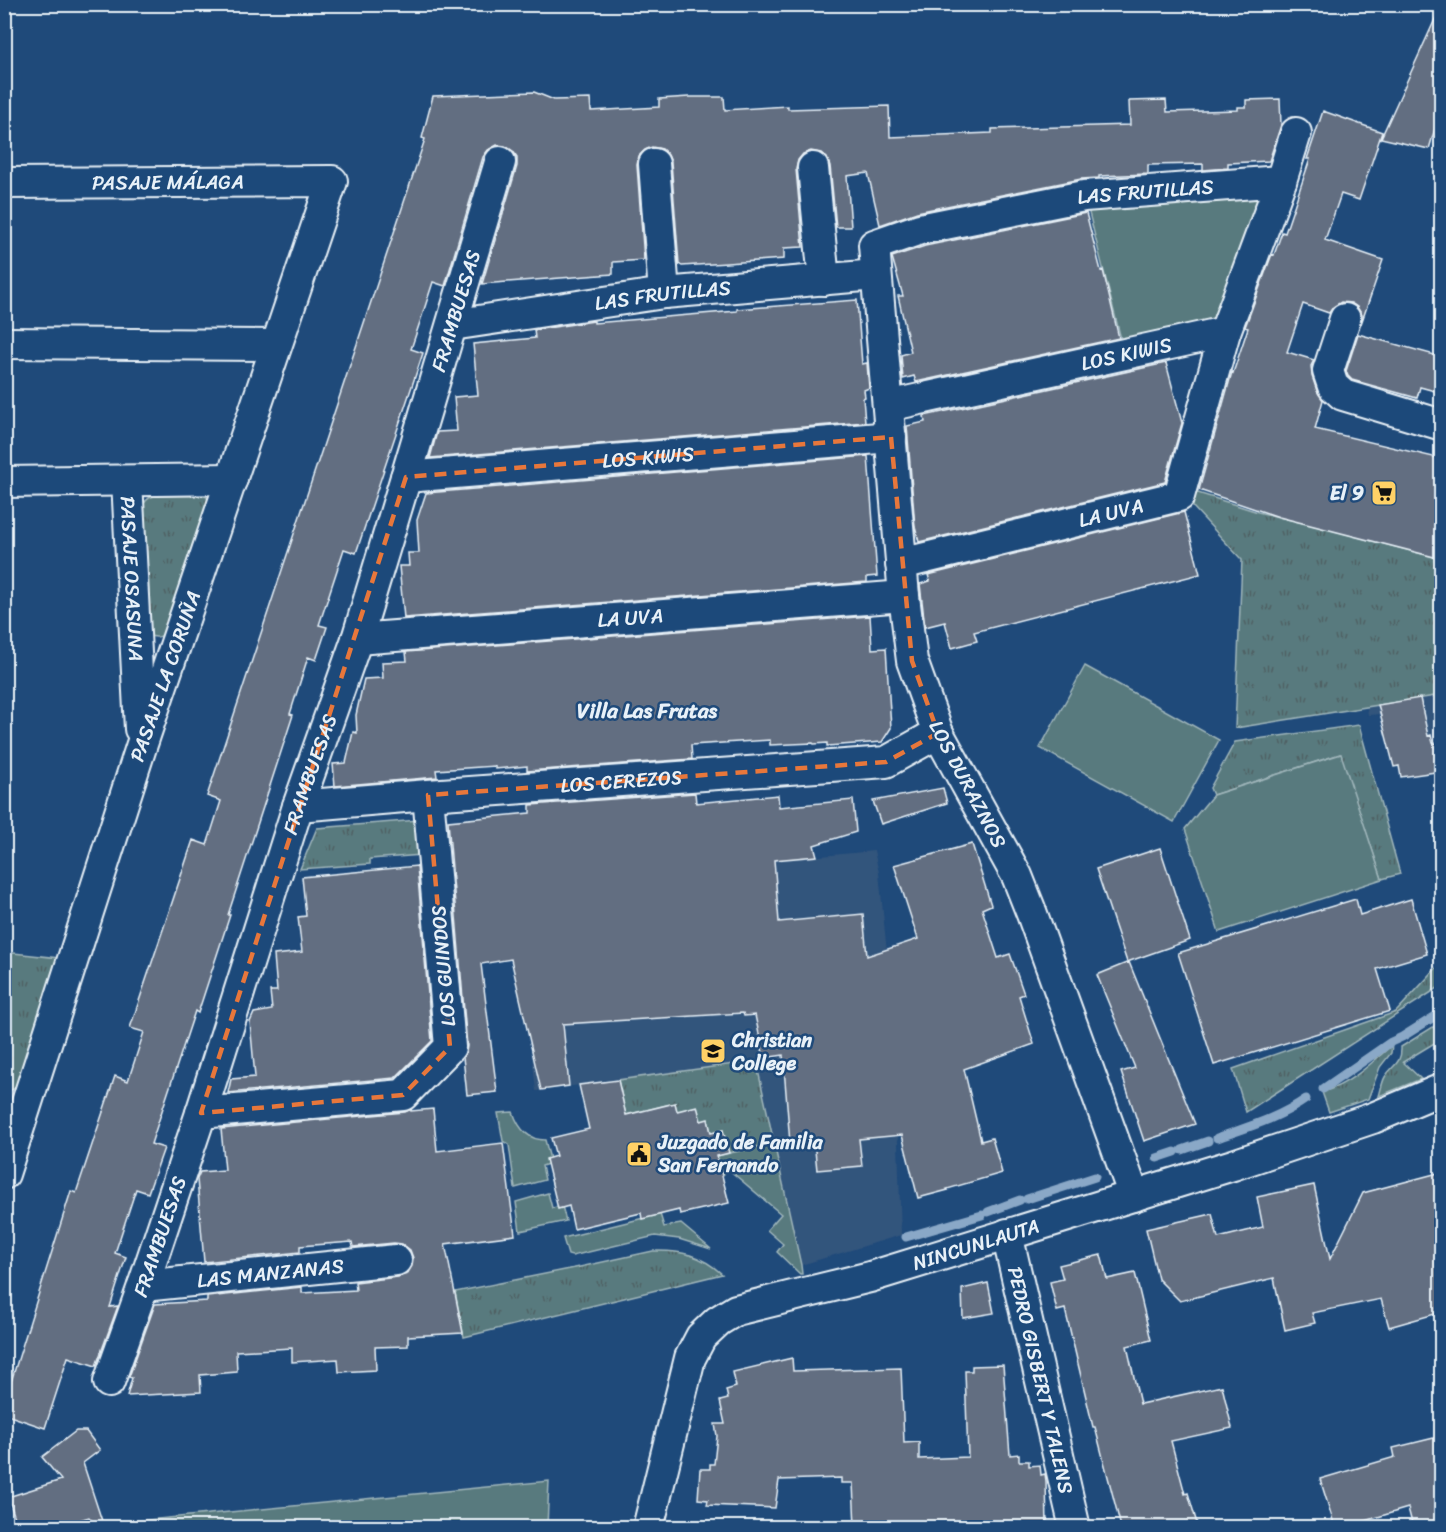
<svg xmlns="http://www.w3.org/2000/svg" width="1446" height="1532" viewBox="0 0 1446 1532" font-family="Sriracha,sans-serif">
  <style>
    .built { fill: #33557c }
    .grass { fill: url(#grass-tufts); stroke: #a0b6bb; stroke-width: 1.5 }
    .green { fill: #587a7e; stroke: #a0b6bb; stroke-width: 1.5 }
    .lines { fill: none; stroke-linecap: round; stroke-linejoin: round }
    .stream { stroke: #8aa8c7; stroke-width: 9 }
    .building { fill: #626e81; stroke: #e8f1f8; stroke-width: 1.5 }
    .minor-casing { stroke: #e8f1f8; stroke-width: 34 }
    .minor { stroke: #1f4a7a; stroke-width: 30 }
    .marked { fill: none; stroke: #e8773b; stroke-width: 4.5; stroke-dasharray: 12 8; stroke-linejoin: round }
    .labels { text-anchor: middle; stroke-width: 5; stroke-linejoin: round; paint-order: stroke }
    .street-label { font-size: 20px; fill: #e8f1f8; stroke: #1f4a7a }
    .poi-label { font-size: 20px; font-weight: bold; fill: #e8f1f8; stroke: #1f4a7a; text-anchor: start }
    .neighbourhood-label { font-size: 21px; font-weight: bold; fill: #e8f1f8; stroke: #1f4a7a }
  </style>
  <defs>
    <pattern id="grass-tufts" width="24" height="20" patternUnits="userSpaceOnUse" patternTransform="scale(1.5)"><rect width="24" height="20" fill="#587a7e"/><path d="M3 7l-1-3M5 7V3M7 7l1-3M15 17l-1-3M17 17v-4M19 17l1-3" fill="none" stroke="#4f6164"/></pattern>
  </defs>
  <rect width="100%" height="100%" fill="#1f4a7a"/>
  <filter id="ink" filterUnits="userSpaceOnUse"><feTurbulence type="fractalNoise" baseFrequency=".0167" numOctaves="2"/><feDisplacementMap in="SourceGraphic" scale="12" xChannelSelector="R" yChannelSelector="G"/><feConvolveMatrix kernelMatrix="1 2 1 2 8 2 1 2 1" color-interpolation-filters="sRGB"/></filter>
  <g filter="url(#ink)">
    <path class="built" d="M 1441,695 L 1441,783 L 1438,768 L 1408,773 L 1408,776 L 1401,777 L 1399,766 L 1394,767 L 1380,714 L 1368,715 L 1367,707 Z
      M 874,851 L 879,873 L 894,1023 L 901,1235 L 801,1265 L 756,1061 L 536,1091 L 524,980 L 726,865 Z"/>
    <path class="grass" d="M 1195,492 L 1258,512 L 1320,527 L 1441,559 L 1441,695 L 1235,728 L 1242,560 L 1193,507 Z
      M 159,495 L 202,495 L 207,497 L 209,503 L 167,632 C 160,638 156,638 147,635 L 143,505 C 147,498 151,496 159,495 Z
      M 1359,725 L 1400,874 L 1382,879 L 1340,754 L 1213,795 L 1210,788 L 1235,742 Z
      M 419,820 L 422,855 L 370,859 L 370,864 L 300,869 L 317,828 Z
      M 4,952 L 59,958 L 16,1088 L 8,1091 L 4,1090 Z
      M 1441,963 L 1441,986 L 1246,1112 L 1233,1069 L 1396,1012 Z
      M 1441,1022 L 1441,1039 L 1403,1062 L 1421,1079 L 1379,1096 C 1381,1090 1382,1082 1385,1077 C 1392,1065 1402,1064 1401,1047 Z
      M 1392,1045 L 1391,1053 L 1380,1067 L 1368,1099 L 1329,1112 L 1322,1092 C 1349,1085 1372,1063 1392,1045 Z
      M 756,1061 L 774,1143 L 729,1153 L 711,1133 L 708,1120 L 701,1121 L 677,1111 L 675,1103 L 626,1115 L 618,1080 Z
      M 653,1251 C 681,1250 701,1255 722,1274 L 464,1337 L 455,1292 L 580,1267 Z"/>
    <path class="green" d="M 1261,195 L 1228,309 L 1207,326 L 1123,347 L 1086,201 Z
      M 1085,666 L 1219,740 L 1174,822 L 1040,748 Z
      M 1341,754 L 1382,879 L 1219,932 L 1185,829 L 1213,795 Z
      M 513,1112 C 518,1127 527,1140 545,1140 L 551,1163 L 542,1166 L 545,1180 L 515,1188 L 509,1145 L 503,1141 L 498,1113 Z
      M 774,1143 L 801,1265 L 802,1274 L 800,1274 L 777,1252 L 783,1244 L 767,1230 L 781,1214 L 728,1169 L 722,1176 L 717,1156 Z
      M 548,1193 L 552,1208 L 562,1206 L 566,1221 L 520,1231 L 516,1202 Z
      M 660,1214 L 664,1227 L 681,1224 L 711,1249 L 679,1239 L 655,1236 L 572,1256 L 568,1255 L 563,1238 Z
      M 549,1481 L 547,1527 L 138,1527 L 138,1521 Z"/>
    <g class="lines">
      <path class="stream" d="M 1323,1089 L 1391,1042 L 1402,1037 L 1442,1012
        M 1217,1138 C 1248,1127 1279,1118 1306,1099
        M 1182,1150 L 1208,1141
        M 1157,1158 L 1175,1152
        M 1027,1199 L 1095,1177
        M 988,1212 L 1020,1200
        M 906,1237 L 982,1215"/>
    </g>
    <path class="building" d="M 1442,4 L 1442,105 L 1429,149 L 1381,138 Z
      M 534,92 L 554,100 L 590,99 L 591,111 L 659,107 L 659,99 L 689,97 L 724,97 L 725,110 L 788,106 L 788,109 L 889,106 L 890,137 L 992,133 L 992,129 L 1130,125 L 1129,101 L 1166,100 L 1167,112 L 1238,110 L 1238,107 L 1246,107 L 1246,100 L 1280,99 L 1281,125 L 1269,161 L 1228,163 L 1228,168 L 1203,170 L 1203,164 L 1148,165 L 1148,174 L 1099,176 L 1099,178 L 1081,179 L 917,212 L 880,225 L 868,173 L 847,176 L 851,227 L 836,227 L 830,166 L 827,158 L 821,153 L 811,151 L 803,154 L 798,160 L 796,169 L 803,247 L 784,248 L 784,259 L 682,266 L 679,264 L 671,162 L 668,155 L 662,149 L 652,147 L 645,150 L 639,156 L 637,165 L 644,260 L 613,262 L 613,274 L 482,284 L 517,166 L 517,157 L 513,151 L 505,146 L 497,145 L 488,150 L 483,157 L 445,286 L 433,282 L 421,319 L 411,349 L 423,353 L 356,553 L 344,549 L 319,625 L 327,627 L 316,660 L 308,657 L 290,714 L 293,715 L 228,915 L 230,915 L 198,1013 L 195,1011 L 151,1144 L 164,1148 L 148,1193 L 136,1189 L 115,1253 L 126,1257 L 110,1307 L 118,1306 L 96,1366 L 68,1357 L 45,1428 L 4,1414 L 4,1404 L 71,1191 L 76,1193 L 115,1076 L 128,1081 L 144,1032 L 130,1028 L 193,840 L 207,845 L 221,801 L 207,796 L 425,139 L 422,138 L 433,96 Z
      M 1323,111 L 1382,132 L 1359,200 L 1341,194 L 1325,240 L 1383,260 L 1361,324 L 1362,315 L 1357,307 L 1351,303 L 1341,302 L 1333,307 L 1329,313 L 1303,304 L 1287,352 L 1314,360 L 1311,366 L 1312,376 L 1317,391 L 1323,400 L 1315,429 L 1442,459 L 1442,559 L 1279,517 L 1199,490 L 1232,372 L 1233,373 L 1248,328 L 1245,327 L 1272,254 L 1274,255 L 1282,232 L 1285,233 L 1310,159 L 1307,159 Z
      M 1086,213 L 1101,271 L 1103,270 L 1119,338 L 916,382 L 914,376 L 903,379 L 901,355 L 911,352 L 898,296 L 903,296 L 892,257 L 925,246 Z
      M 857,300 L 862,364 L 867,363 L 869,388 L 864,390 L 865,397 L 863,398 L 865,422 L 430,458 L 437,432 L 457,431 L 454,397 L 478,395 L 473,344 L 535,338 L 534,330 L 594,321 L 594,323 L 737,311 L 737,309 Z
      M 1358,334 L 1442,357 L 1442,393 L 1420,387 L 1417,398 L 1352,380 L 1348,376 L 1346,371 Z
      M 1166,363 L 1182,423 L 1165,482 L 919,542 L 915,527 L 907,426 L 925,422 L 924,416 Z
      M 868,456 L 877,576 L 867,577 L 867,582 L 404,618 L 399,566 L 409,566 L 408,553 L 419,553 L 417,520 L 426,493 Z
      M 1184,512 L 1200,574 L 974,632 L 977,641 L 952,648 L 945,622 L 925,627 L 920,584 L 930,581 L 928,575 Z
      M 870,616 L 872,649 L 886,648 L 891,728 L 882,742 L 827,746 L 827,743 L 814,744 L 813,743 L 770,745 L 770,740 L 691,745 L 692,759 L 527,771 L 527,766 L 495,769 L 495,766 L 436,770 L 437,777 L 335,786 L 333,764 L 346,763 L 353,732 L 357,733 L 356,715 L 364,679 L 383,678 L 382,662 L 407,661 L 406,652 Z
      M 1420,698 L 1428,736 L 1431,735 L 1433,743 L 1442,744 L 1442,771 L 1401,777 L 1399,766 L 1394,767 L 1378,705 Z
      M 943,788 L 947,803 L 881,824 L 873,801 Z
      M 695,793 L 696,803 L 778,795 L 779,807 L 853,800 L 856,832 L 814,845 L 817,856 L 774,860 L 779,922 L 863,914 L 867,956 L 918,939 L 894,865 L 972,844 L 991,905 L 982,909 L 998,958 L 1010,954 L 1024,994 L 1019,996 L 1034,1044 L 964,1069 L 981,1141 L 992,1138 L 1002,1173 L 947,1189 L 948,1190 L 918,1198 L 902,1135 L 859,1139 L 862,1166 L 817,1170 L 814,1141 L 790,1143 L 783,1055 L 764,1058 L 755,1015 L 744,1016 L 743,1013 L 563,1024 L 569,1086 L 541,1090 L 511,959 L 481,964 L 497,1092 L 467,1095 L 463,1057 L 466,1052 L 467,1046 L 448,821 L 530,813 L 530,805 Z
      M 1160,848 L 1190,940 L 1127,962 L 1096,869 Z
      M 417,866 L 432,1041 L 395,1078 L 228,1093 L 231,1079 L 255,1077 L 250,1022 L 254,1013 L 272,1010 L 270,991 L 277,991 L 274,955 L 302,952 L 298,917 L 306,916 L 302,877 Z
      M 1356,899 L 1360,915 L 1411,899 L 1427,954 L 1377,969 L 1390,1011 L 1214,1065 L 1178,953 Z
      M 1129,962 L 1195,1124 L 1144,1141 L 1121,1072 L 1135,1068 L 1097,975 Z
      M 618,1080 L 626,1115 L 675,1103 L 677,1111 L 697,1106 L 701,1121 L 708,1119 L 711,1133 L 723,1130 L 729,1153 L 717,1156 L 729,1203 L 680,1214 L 679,1210 L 642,1219 L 641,1213 L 574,1229 L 569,1206 L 558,1209 L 546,1159 L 556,1156 L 551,1138 L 589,1129 L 579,1085 Z
      M 411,1109 L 411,1111 L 433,1109 L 437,1151 L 503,1143 L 515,1235 L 445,1244 L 463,1333 L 408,1336 L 408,1346 L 375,1347 L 376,1370 L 339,1372 L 338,1359 L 292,1362 L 292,1348 L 236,1351 L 237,1372 L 200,1375 L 201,1392 L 127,1396 L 132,1378 L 129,1377 L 155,1304 L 207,1301 L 207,1297 L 302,1287 L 302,1293 L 356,1290 L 355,1282 L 398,1277 L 407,1274 L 412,1266 L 413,1258 L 410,1250 L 402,1244 L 394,1243 L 353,1247 L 352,1242 L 300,1246 L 300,1252 L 204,1262 L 197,1179 L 200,1172 L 225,1170 L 221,1129 L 405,1112 Z
      M 1442,1172 L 1442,1312 L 1389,1327 L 1381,1299 L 1312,1313 L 1315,1323 L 1285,1330 L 1274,1278 L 1180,1301 L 1158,1279 L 1146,1229 L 1212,1214 L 1218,1238 L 1263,1227 L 1257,1197 L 1314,1185 L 1330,1259 L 1363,1193 Z
      M 1101,1255 L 1107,1279 L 1135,1273 L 1151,1340 L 1127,1346 L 1140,1404 L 1222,1386 L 1232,1428 L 1171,1441 L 1185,1494 L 1188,1493 L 1198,1527 L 1121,1527 L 1095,1427 L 1093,1427 L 1065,1309 L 1057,1311 L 1050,1282 L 1063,1279 L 1059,1265 Z
      M 988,1283 L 994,1313 L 963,1318 L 962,1289 Z
      M 792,1358 L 793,1371 L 901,1368 L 904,1443 L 919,1442 L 919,1459 L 968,1457 L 965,1371 L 972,1371 L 972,1366 L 1003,1365 L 1010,1455 L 1019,1454 L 1019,1461 L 1029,1461 L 1029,1466 L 1040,1465 L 1041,1475 L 1045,1474 L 1046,1481 L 1047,1527 L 855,1527 L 853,1483 L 841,1483 L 841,1478 L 779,1480 L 775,1508 L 707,1505 L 708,1500 L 698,1499 L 700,1469 L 710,1469 L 710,1464 L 714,1464 L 717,1436 L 715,1424 L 725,1424 L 720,1401 L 728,1399 L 726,1390 L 736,1387 L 733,1372 Z
      M 76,1431 L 86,1431 L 100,1450 L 83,1463 L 104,1527 L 97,1527 L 89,1517 L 56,1527 L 18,1527 L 8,1497 L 61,1480 L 42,1457 Z
      M 1442,1436 L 1442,1527 L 1413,1527 L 1408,1508 L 1361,1522 L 1363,1527 L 1335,1527 L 1320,1479 L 1395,1457 L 1393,1448 Z"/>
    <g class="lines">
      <g class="minor-casing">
        <g id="minor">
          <path d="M 654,164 L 664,293"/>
          <path d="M 813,168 L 824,280"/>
          <path id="s1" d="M 4,183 L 332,181 L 141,747 L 4,1174"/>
          <path d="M 1345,319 L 1328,371 L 1333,386 L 1343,395 L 1442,425"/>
          <path id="s2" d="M 452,325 L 664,293 L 876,275"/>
          <path d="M 4,343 L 276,345"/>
          <path id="s3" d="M 888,406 L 1225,332"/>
          <path id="s4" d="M 406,477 L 891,437"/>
          <path id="s5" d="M 127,481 L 140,729"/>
          <path d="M 4,482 L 232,479"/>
          <path id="s6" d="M 901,564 L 1179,496 L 1225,332 L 1281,181 L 1296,133"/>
          <path id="s7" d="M 357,639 L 904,596"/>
          <path id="s8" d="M 298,806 L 428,795 L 886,762 L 938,733"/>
          <path d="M 201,1113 L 403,1095 L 450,1047 L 428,795"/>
          <path id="s9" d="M 1134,1196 L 1032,914 L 1017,876 L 938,733 L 912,661 L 904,596 L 874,245 L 920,229 L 1084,196 L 1281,181"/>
          <path id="s10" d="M 1007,1234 L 1075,1528"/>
          <path id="s11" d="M 143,1286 L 396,1260"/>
          <path id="s12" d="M 109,1382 L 143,1286 L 201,1113 L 298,806 L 357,639 L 406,477 L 500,162"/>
          <path id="s13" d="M 648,1528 L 690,1358 L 701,1337 L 718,1321 L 736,1310 L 870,1277 L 1233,1165 L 1373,1118 L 1442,1089"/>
        </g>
      </g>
      <use href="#minor" class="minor"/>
    </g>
  </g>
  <path class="marked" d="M 891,437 L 912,661 L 938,733 L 886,762 L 428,795 L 450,1047 L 403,1095 L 201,1113 L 406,477 Z"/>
  <defs>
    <g id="supermarket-square" transform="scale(1.35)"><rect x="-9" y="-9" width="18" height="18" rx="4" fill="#ffd166" stroke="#1f4a7a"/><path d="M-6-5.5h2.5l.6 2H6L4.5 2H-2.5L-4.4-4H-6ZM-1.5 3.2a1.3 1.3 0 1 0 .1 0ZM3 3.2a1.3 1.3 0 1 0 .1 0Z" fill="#111"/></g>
    <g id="school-square" transform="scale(1.35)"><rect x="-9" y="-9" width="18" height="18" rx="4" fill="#ffd166" stroke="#1f4a7a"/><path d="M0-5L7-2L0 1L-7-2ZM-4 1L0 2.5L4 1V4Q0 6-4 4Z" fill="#111"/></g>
    <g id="civic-square" transform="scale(1.35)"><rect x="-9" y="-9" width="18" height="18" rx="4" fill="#ffd166" stroke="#1f4a7a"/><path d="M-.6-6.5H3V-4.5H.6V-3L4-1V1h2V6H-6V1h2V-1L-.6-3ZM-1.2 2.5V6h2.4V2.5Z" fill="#111"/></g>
  </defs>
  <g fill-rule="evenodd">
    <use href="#supermarket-square" x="1384" y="493"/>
    <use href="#school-square" x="713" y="1051"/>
    <use href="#civic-square" x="639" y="1154"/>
  </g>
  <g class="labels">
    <g class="street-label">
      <text dy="7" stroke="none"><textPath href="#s1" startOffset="164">PASAJE MÁLAGA</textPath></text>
      <text dy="7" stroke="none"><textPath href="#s9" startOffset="1276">LAS FRUTILLAS</textPath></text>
      <text dy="7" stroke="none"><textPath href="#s2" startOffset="213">LAS FRUTILLAS</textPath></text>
      <text dy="7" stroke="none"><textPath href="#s12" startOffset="1126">FRAMBUESAS</textPath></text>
      <text dy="7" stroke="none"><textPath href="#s3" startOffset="244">LOS KIWIS</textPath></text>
      <text dy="7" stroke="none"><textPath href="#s4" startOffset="243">LOS KIWIS</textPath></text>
      <text dy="7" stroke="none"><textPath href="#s6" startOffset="216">LA UVA</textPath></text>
      <text dy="7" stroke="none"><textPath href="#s5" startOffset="98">PASAJE OSASUNA</textPath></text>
      <text dy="7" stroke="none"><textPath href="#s7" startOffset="274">LA UVA</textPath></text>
      <text transform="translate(165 676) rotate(-71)" y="7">PASAJE LA CORUÑA</text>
      <text dy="7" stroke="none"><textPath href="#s12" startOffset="640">FRAMBUESAS</textPath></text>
      <text dy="7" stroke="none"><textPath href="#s8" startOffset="324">LOS CEREZOS</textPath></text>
      <text transform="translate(968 784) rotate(62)" y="7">LOS DURAZNOS</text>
      <text transform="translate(443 966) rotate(-95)" y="7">LOS GUINDOS</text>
      <text dy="7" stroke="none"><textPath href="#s12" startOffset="154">FRAMBUESAS</textPath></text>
      <text dy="7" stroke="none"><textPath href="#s13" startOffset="492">NINCUNLAUTA</textPath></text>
      <text dy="7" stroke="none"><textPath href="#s11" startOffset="128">LAS MANZANAS</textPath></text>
      <text dy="7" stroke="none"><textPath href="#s10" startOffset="150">PEDRO GISBERT Y TALENS</textPath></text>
    </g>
    <g class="poi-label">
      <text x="1364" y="500" text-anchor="end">El 9</text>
      <text x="732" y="1047">Christian<tspan x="732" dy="23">College</tspan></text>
      <text x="658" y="1149">Juzgado de Familia<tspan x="658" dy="23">San Fernando</tspan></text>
    </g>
    <g class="neighbourhood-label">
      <text x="647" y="718">Villa Las Frutas</text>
    </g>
  </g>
  <rect width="1446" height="1532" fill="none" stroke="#1f4a7a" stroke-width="24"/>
  <rect x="12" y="12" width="1422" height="1508" fill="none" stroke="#e8f1f8" stroke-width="2" filter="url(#ink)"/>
</svg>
